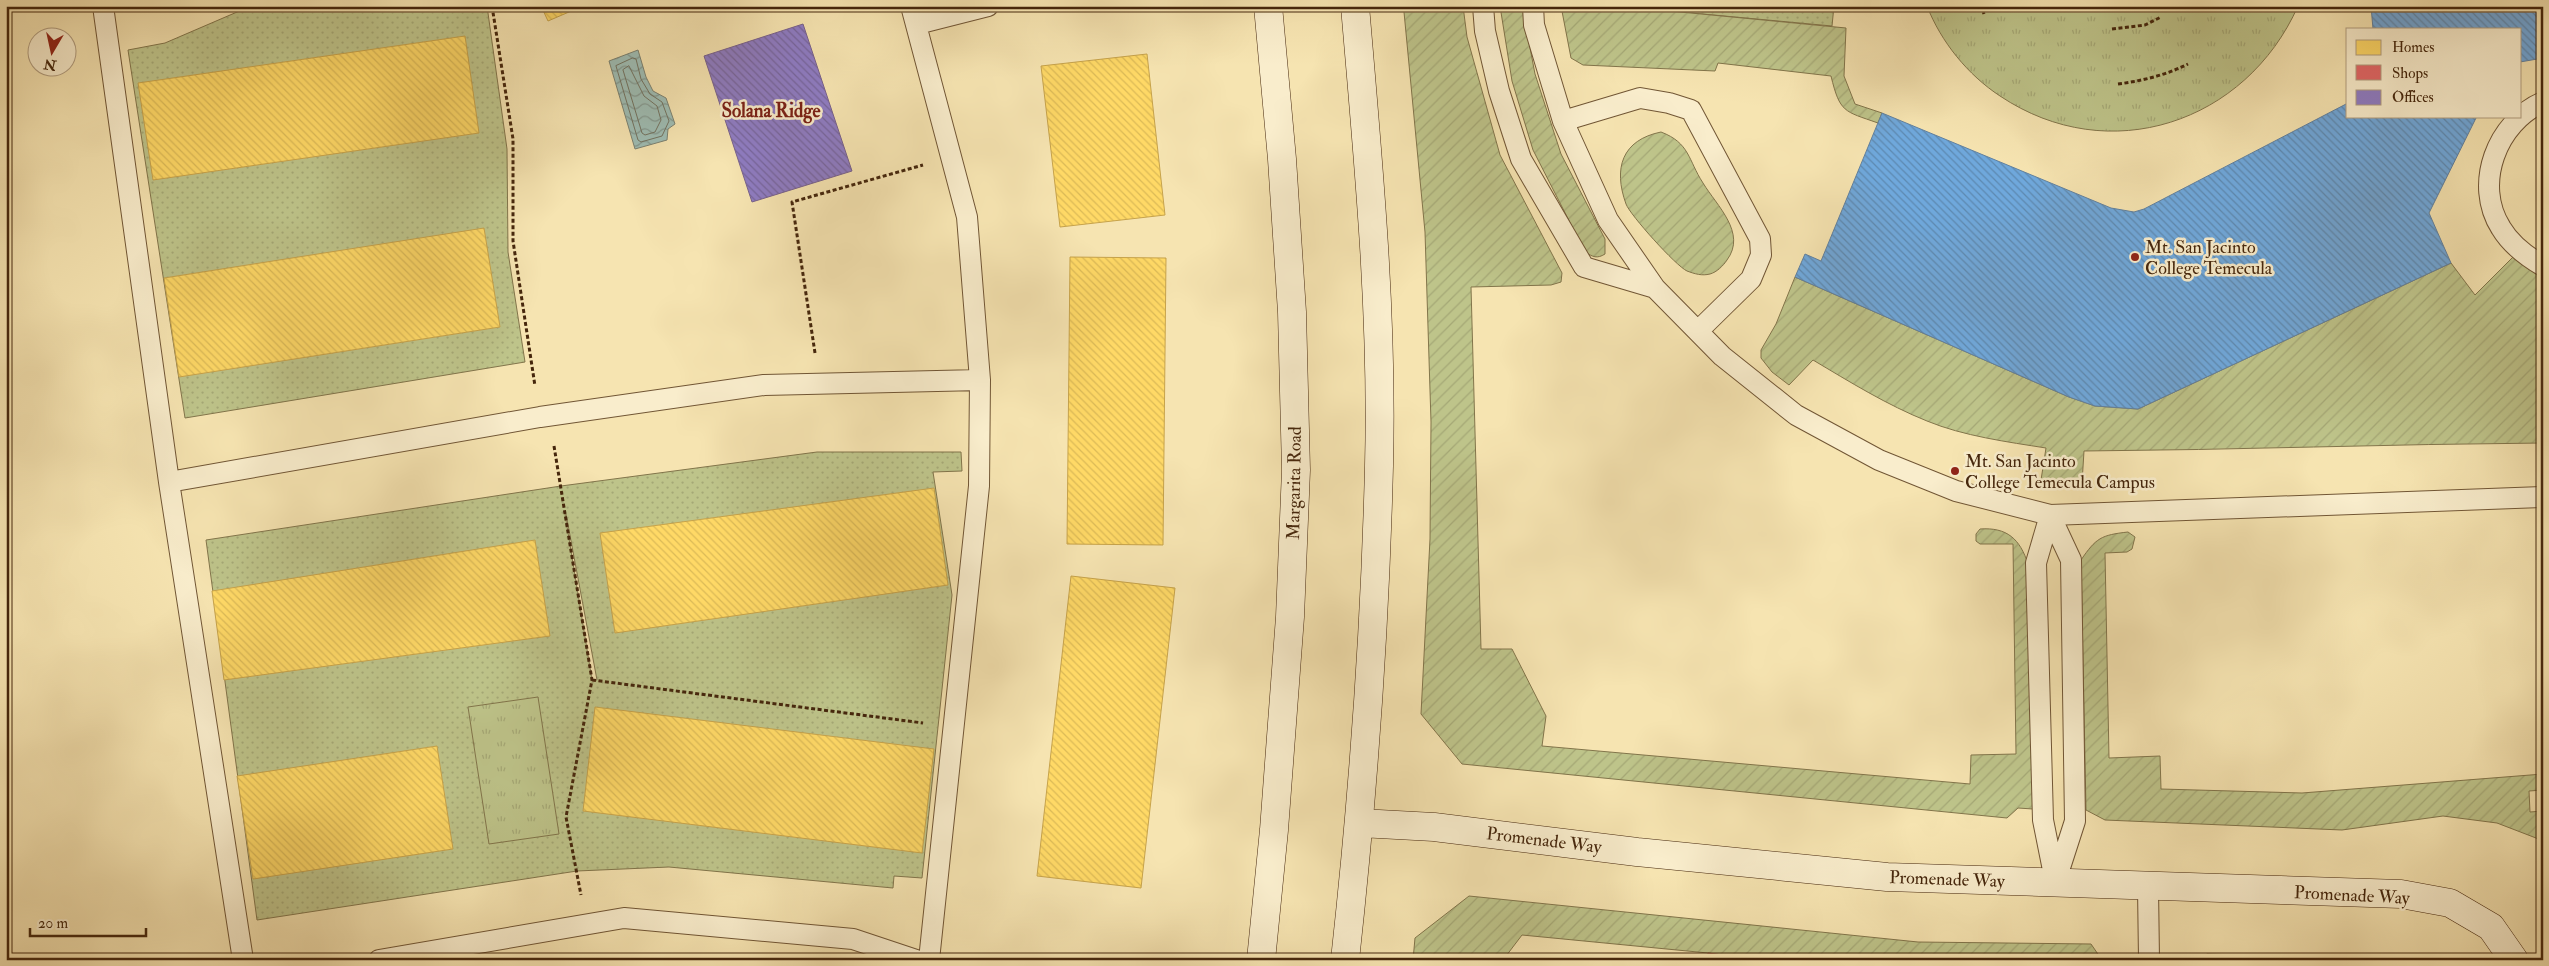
<svg xmlns="http://www.w3.org/2000/svg" width="2549" height="966" viewBox="0 0 2549 966" font-family="'IM FELL Double Pica',serif">
  <style>
    .grass { fill: url(#grass-dots); stroke: #82754b; fill-rule: evenodd }
    .park { fill: url(#park-tufts); stroke: #82754b }
    .garden { fill: url(#garden-furrows); stroke: #82754b }
    .water { fill: url(#water-waves); stroke: #7a8171 }
    .homes { fill: url(#homes-back-hatch); stroke: #c7a34b }
    .shops { fill: url(#shops-back-hatch); stroke: #b2534b }
    .offices { fill: url(#offices-back-hatch); stroke: #78628c }
    .schools { fill: url(#schools-back-hatch); stroke: #62819e }
    .lines { fill: none; stroke-linecap: round; stroke-linejoin: round }
    .shore { stroke: #727260; stroke-width: 1 }
    .lane-casing { stroke: #715635; stroke-width: 22 }
    .secondary-casing { stroke: #45260c; stroke-width: 29 }
    .path { stroke: #45260c; stroke-width: 3; stroke-dasharray: 4 2.5; stroke-linecap: butt }
    .lane { stroke: #f9edcc; stroke-width: 20 }
    .secondary { stroke: #f9edcc; stroke-width: 28 }
    .poi-dot { fill: #8f2418; stroke: #f9edcc; stroke-width: 2 }
    .labels { text-anchor: middle; stroke-width: 5; stroke-linejoin: round; paint-order: stroke }
    .poi-label { font-size: 18px; fill: #45260c; stroke: #f9edcc; text-anchor: start }
    .street-label { font-size: 18px; fill: #45260c; stroke: #f9edcc }
    .neighbourhood-label { font-size: 19px; font-weight: bold; fill: #7a1f14; stroke: #f9edcc }
  </style>
  <defs>
    <pattern id="grass-dots" width="8" height="8" patternUnits="userSpaceOnUse" patternTransform="scale(1.25)"><rect width="8" height="8" fill="#bec48a"/><path d="M2 2h.1M6 6h.1" fill="none" stroke="#a5a876" stroke-width="1.8" stroke-linecap="round"/></pattern>
    <pattern id="park-tufts" width="24" height="20" patternUnits="userSpaceOnUse" patternTransform="scale(1.25)"><rect width="24" height="20" fill="#bec48a"/><path d="M3 7l-1-3M5 7V3M7 7l1-3M15 17l-1-3M17 17v-4M19 17l1-3" fill="none" stroke="#a5a876"/></pattern>
    <pattern id="garden-furrows" width="10" height="10" patternUnits="userSpaceOnUse" patternTransform="scale(1.25)"><rect width="10" height="10" fill="#bec48a"/><path d="M-1 1l2-2M0 10L10 0M9 11l2-2" fill="none" stroke="#a5a876"/></pattern>
    <pattern id="water-waves" width="16" height="10" patternUnits="userSpaceOnUse" patternTransform="scale(1.25)"><rect width="16" height="10" fill="#9ebdb4"/><path d="M0 5q4-4 8 0t8 0" fill="none" stroke="#839991"/></pattern>
    <pattern id="homes-back-hatch" width="6" height="6" patternUnits="userSpaceOnUse" patternTransform="scale(1.25)"><rect width="6" height="6" fill="#ffd966"/><path d="M-1 5l2 2M0 0l6 6M5-1l2 2" fill="none" stroke="#dcba57"/></pattern>
    <pattern id="shops-back-hatch" width="6" height="6" patternUnits="userSpaceOnUse" patternTransform="scale(1.25)"><rect width="6" height="6" fill="#e06666"/><path d="M-1 5l2 2M0 0l6 6M5-1l2 2" fill="none" stroke="#b75452"/></pattern>
    <pattern id="offices-back-hatch" width="6" height="6" patternUnits="userSpaceOnUse" patternTransform="scale(1.25)"><rect width="6" height="6" fill="#8e7cc3"/><path d="M-1 5l2 2M0 0l6 6M5-1l2 2" fill="none" stroke="#76659d"/></pattern>
    <pattern id="schools-back-hatch" width="6" height="6" patternUnits="userSpaceOnUse" patternTransform="scale(1.25)"><rect width="6" height="6" fill="#6fa8dc"/><path d="M-1 5l2 2M0 0l6 6M5-1l2 2" fill="none" stroke="#5d89b1"/></pattern>
  </defs>
  <rect width="100%" height="100%" fill="#f6e4b1"/>
  <filter id="stains"><feTurbulence type="fractalNoise" baseFrequency=".004" numOctaves="4"/><feColorMatrix values="0 0 0 0 .2 0 0 0 0 .09 0 0 0 0 .02 0 0 0 .5 -.17"/></filter>
  <radialGradient id="worn" r=".72"><stop offset=".6" stop-color="#630" stop-opacity="0"/><stop offset="1" stop-color="#630" stop-opacity=".3"/></radialGradient>
  <path class="grass" d="M 251,6 L 487,6 L 507,149 L 508,252 L 525,362 L 185,418 L 128,50 L 165,43 Z
    M 1670,6 L 1834,6 L 1832,26 L 1670,11 Z
    M 817,452 L 961,452 L 962,471 L 933,472 L 952,595 L 922,878 L 894,876 L 893,888 L 669,867 L 577,871 L 257,920 L 206,540 L 561,486 ZM 565,514 L 566,514 L 597,680 L 592,680 Z"/>
  <path class="park" d="M 1927,6 L 2298,6 C 2246,123 2109,169 2000,96 C 1968,75 1941,42 1927,6 Z
    M 538,697 L 559,834 L 489,844 L 468,707 Z"/>
  <path class="garden" d="M 1407,6 L 1463,6 L 1467,37 L 1500,155 L 1562,273 L 1561,282 L 1551,285 L 1471,287 L 1481,649 L 1512,649 L 1546,716 L 1542,746 L 1970,784 L 1971,755 L 2016,754 L 2013,544 L 1980,544 L 1976,541 L 1976,534 L 1980,529 C 2007,527 2020,539 2028,564 L 2033,809 L 2018,808 L 2007,818 L 1462,764 L 1421,714 L 1430,539 L 1431,422 L 1425,232 L 1404,12 Z
    M 1500,6 L 1522,6 L 1535,74 L 1561,154 L 1605,239 L 1605,254 C 1597,259 1593,257 1585,252 L 1533,150 L 1512,81 Z
    M 1561,6 L 1670,6 L 1670,11 L 1846,28 L 1844,76 L 1855,104 L 1882,113 L 1878,123 C 1844,111 1840,113 1831,76 L 1718,63 L 1715,71 L 1583,65 L 1571,58 Z
    M 1661,132 C 1690,143 1688,160 1703,183 C 1717,206 1747,233 1727,260 C 1723,266 1717,272 1710,274 C 1702,276 1695,274 1687,271 C 1676,266 1630,215 1626,204 C 1613,168 1622,140 1661,132 Z
    M 2519,251 L 2543,266 L 2543,443 C 2390,444 2237,450 2084,451 L 2082,483 L 2041,480 L 2046,448 C 2008,442 1963,436 1927,421 C 1887,405 1850,382 1813,360 L 1789,385 L 1772,372 L 1761,358 L 1761,350 L 1776,324 L 1795,277 L 2069,397 L 2095,406 L 2138,409 L 2451,263 L 2475,295 Z
    M 2128,532 L 2135,537 L 2132,549 L 2127,552 L 2105,553 L 2109,758 L 2160,756 L 2161,789 L 2302,793 L 2543,774 L 2543,790 L 2529,791 L 2530,812 L 2543,811 L 2543,844 L 2536,838 L 2497,823 L 2443,816 L 2342,830 L 2105,820 L 2086,810 L 2081,560 C 2096,538 2101,535 2128,532 Z
    M 1469,896 L 1918,942 L 2091,944 L 2102,960 L 1759,960 L 1708,953 L 1522,935 L 1503,960 L 1413,960 L 1415,938 Z
    M 2207,954 L 2395,960 L 2199,960 Z"/>
  <path class="water" d="M 638,50 L 646,77 L 653,91 L 666,98 L 675,124 L 668,129 L 667,140 L 635,149 L 609,61 Z"/>
  <path class="homes" d="M 541,6 L 583,6 L 548,21 Z
    M 465,36 L 479,133 L 153,180 L 138,83 Z
    M 1147,54 L 1165,215 L 1060,227 L 1041,66 Z
    M 484,228 L 500,327 L 179,377 L 164,278 Z
    M 1070,257 L 1166,258 L 1163,545 L 1067,544 Z
    M 934,488 L 948,585 L 615,633 L 600,533 Z
    M 535,540 L 550,636 L 224,680 L 212,591 Z
    M 1071,576 L 1175,588 L 1141,888 L 1037,876 Z
    M 595,707 L 934,749 L 922,853 L 583,811 Z
    M 437,746 L 453,849 L 253,879 L 237,776 Z"/>
  <path class="shops" d="M 1708,953 L 1759,960 L 1707,960 Z"/>
  <path class="offices" d="M 803,24 L 852,171 L 752,202 L 704,56 Z"/>
  <path class="schools" d="M 2371,6 L 2543,6 L 2543,58 L 2520,62 L 2520,29 L 2373,29 Z
    M 2348,103 L 2348,116 L 2477,116 L 2429,213 L 2451,263 L 2138,409 L 2095,406 L 2069,397 L 1795,277 L 1805,254 L 1821,261 L 1882,113 L 2111,208 L 2134,212 L 2144,209 Z"/>
  <g class="lines">
    <path class="shore" d="M 633,58 L 636,59 L 641,79 L 650,94 L 662,102 L 669,121 L 662,136 L 641,142 L 638,140 L 616,66 Z
      M 629,66 L 644,96 L 657,106 L 661,120 L 655,132 L 645,135 L 642,133 L 623,70 Z"/>
    <g class="lane-casing">
      <path id="lane" d="M 103,6 L 169,482 L 540,417 L 764,385 L 980,380 L 967,217 L 911,6
        M 1483,6 L 1485,31 L 1499,91 L 1521,159 L 1584,267 L 1655,288
        M 1533,6 L 1534,25 L 1563,121 L 1608,220 L 1655,288 L 1722,356 L 1796,415 L 1879,460 L 1956,491 L 2050,515 L 2543,497
        M 917,24 L 988,6
        M 2543,102 C 2497,122 2473,184 2501,228 C 2511,245 2526,256 2543,266
        M 1563,121 L 1640,98 L 1669,103 L 1691,110 L 1760,239 L 1761,255 L 1751,279 L 1698,331
        M 169,482 L 243,960
        M 2050,515 L 2071,560 L 2075,821 L 2055,883
        M 2050,515 L 2036,563 L 2043,820 L 2055,880
        M 2148,887 L 2149,960
        M 379,960 L 624,918 L 853,939 L 916,960
        M 929,960 L 979,486 L 980,380"/>
    </g>
    <g class="secondary-casing">
      <path id="secondary" d="M 1360,823 L 1434,827 L 1637,852 L 1887,877 L 2401,894 L 2450,903 L 2491,927 L 2514,960
        M 1261,960 L 1274,830 L 1290,617 L 1296,470 L 1292,312 L 1282,159 L 1268,6
        M 1345,960 C 1363,796 1375,631 1379,466 C 1383,313 1368,159 1355,6"/>
    </g>
    <path class="path" d="M 492,6 L 513,139 L 513,241 L 535,386
      M 1981,6 L 1984,14
      M 2112,29 L 2145,25 L 2161,17
      M 2118,84 C 2142,81 2166,75 2188,64
      M 815,353 L 792,202 L 923,165
      M 554,446 L 592,680 L 566,817 L 581,895
      M 592,680 L 923,723"/>
    <use href="#lane" class="lane"/>
    <use href="#secondary" class="secondary"/>
  </g>
  <g class="poi-dot">
    <circle cx="2135" cy="257" r="5"/>
    <circle cx="1955" cy="471" r="5"/>
  </g>
  <g class="labels">
    <g class="poi-label">
      <text x="2145" y="253">Mt. San Jacinto<tspan x="2145" dy="21">College Temecula</tspan></text>
      <text x="1965" y="467">Mt. San Jacinto<tspan x="1965" dy="21">College Temecula Campus</tspan></text>
    </g>
    <g class="street-label">
      <text transform="translate(1294 483) rotate(-89)" y="6">Margarita Road</text>
      <text transform="translate(1544 840) rotate(7)" y="6">Promenade Way</text>
      <text transform="translate(1947 879) rotate(2)" y="6">Promenade Way</text>
      <text transform="translate(2352 895) rotate(3)" y="6">Promenade Way</text>
    </g>
    <g class="neighbourhood-label">
      <text x="771" y="117">Solana Ridge</text>
    </g>
  </g>
  <rect width="2549" height="966" fill="none" stroke="#f6e4b1" stroke-width="25"/>
  <rect x="8" y="8" width="2534" height="951" fill="none" stroke="#45260c" stroke-width="2.5"/>
  <rect x="12" y="12" width="2524" height="941" fill="none" stroke="#45260c"/>
  <rect x="2346" y="28" width="175" height="90" fill="#f9edcc" stroke="#b19d7f"/>
  <rect x="2356" y="40" width="25" height="15" fill="#ffd966" stroke="#b19d7f"/>
  <text x="2392" y="52" font-size="15" fill="#45260c">Homes</text>
  <rect x="2356" y="65" width="25" height="15" fill="#e06666" stroke="#b19d7f"/>
  <text x="2392" y="78" font-size="15" fill="#45260c">Shops</text>
  <rect x="2356" y="90" width="25" height="15" fill="#8e7cc3" stroke="#b19d7f"/>
  <text x="2392" y="102" font-size="15" fill="#45260c">Offices</text>
  <g transform="translate(52 52) rotate(189)"><circle r="24" fill="#f9edcc" stroke="#b19d7f"/>
  <path d="M0-4L9 19L0 12L-9 19Z" fill="#8f2418"/>
  <text y="-8" font-size="14" font-weight="bold" text-anchor="middle" fill="#45260c">N</text>
  </g>
  <path d="M30 928v8h116v-8" fill="none" stroke="#45260c" stroke-width="2.5"/>
  <text x="38" y="928" font-size="15" fill="#45260c" stroke="#f9edcc" stroke-width="4" paint-order="stroke">20 m</text>
  <rect width="100%" height="100%" filter="url(#stains)"/>
  <rect width="100%" height="100%" fill="url(#worn)"/>
</svg>
